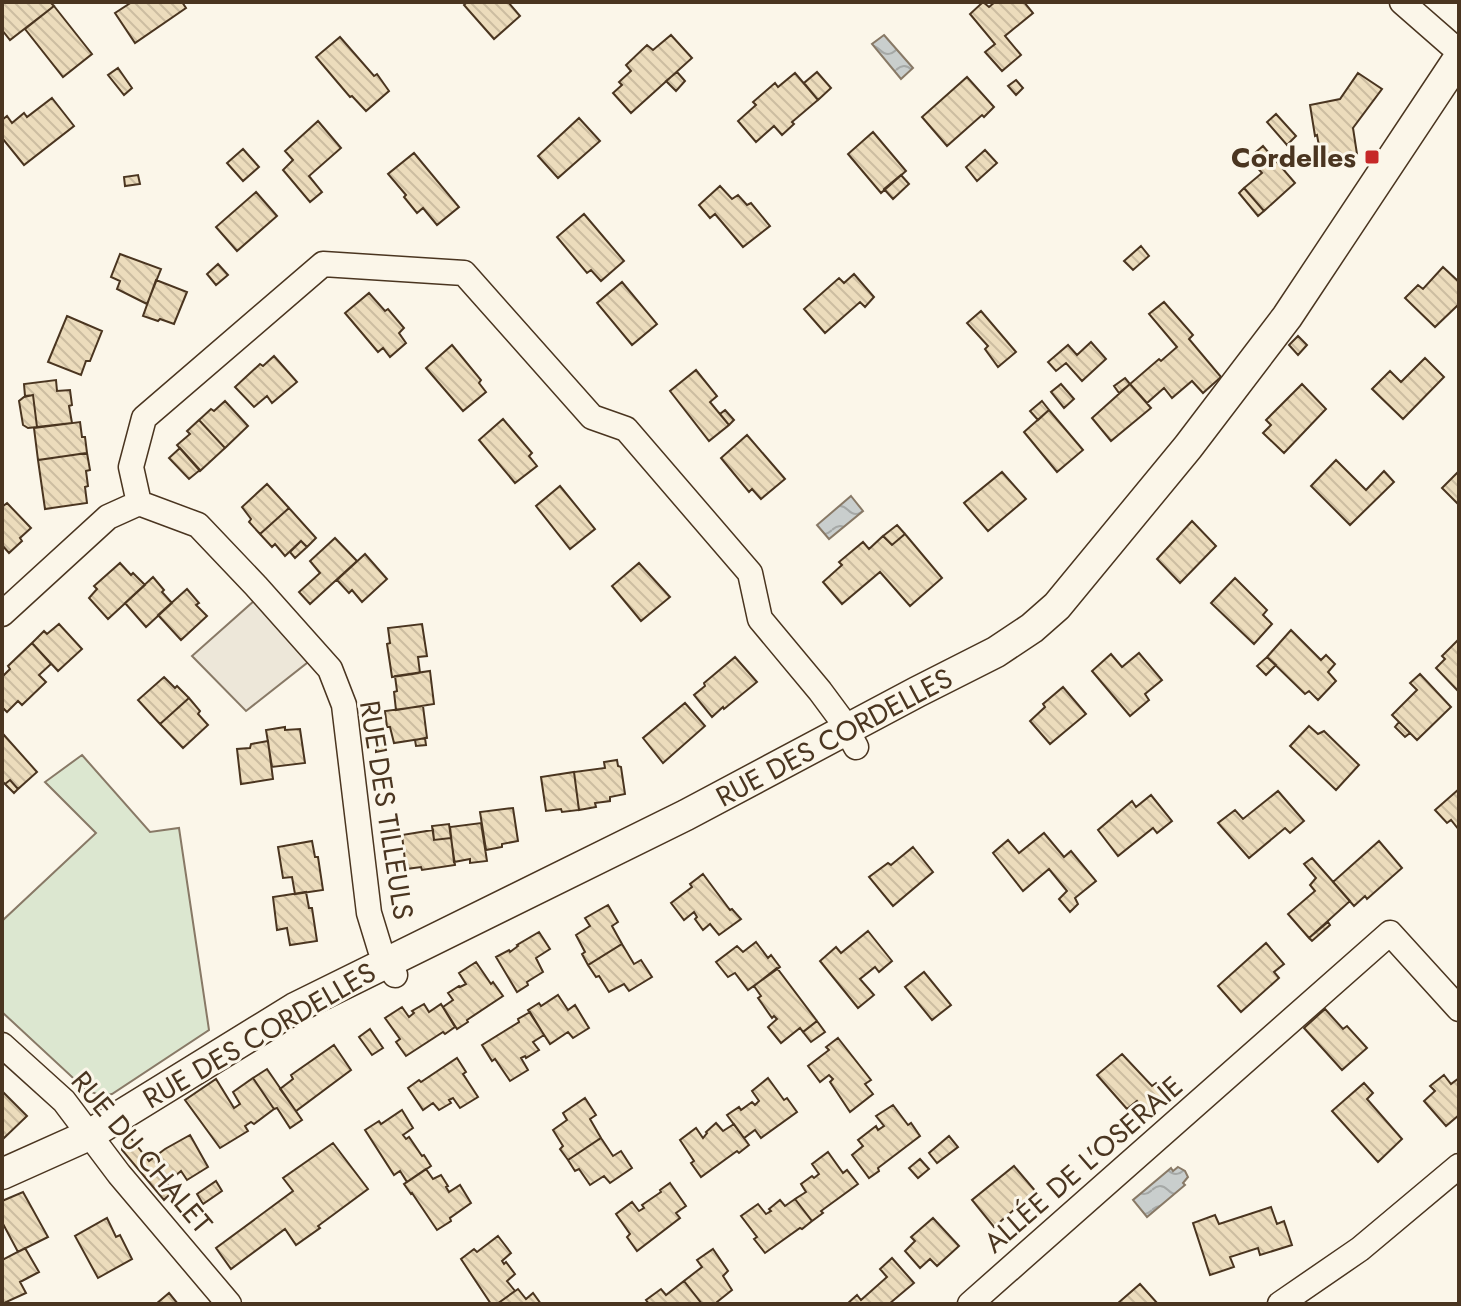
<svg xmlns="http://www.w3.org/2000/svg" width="1461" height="1306" viewBox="0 0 1461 1306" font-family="Jost,sans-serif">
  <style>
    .green { fill: #dce7d0; stroke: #887966; stroke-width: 2 }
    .parking { fill: #ede7d9; stroke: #887966; stroke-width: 2 }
    .water { fill: url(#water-waves); stroke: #887966; stroke-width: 2 }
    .building { fill: url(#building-back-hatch); stroke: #4a3520; stroke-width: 2 }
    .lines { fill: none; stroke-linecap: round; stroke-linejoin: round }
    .minor-casing { stroke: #4a3520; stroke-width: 27 }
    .tertiary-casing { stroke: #4a3520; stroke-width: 33 }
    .minor { stroke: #fbf6e9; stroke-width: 24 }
    .tertiary { stroke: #fbf6e9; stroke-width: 30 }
    .poi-dot { fill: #c62828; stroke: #fbf6e9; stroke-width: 3 }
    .labels { text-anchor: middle; stroke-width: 6; stroke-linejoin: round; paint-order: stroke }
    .poi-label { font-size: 28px; font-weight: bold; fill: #4a3520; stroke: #fbf6e9; text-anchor: end }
    .street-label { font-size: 28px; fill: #4a3520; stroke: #fbf6e9 }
  </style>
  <defs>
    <pattern id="water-waves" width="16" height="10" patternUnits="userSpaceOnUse" patternTransform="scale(2)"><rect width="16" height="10" fill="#c9cecd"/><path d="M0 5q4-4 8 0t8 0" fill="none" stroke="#a5a8a6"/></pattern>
    <pattern id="building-back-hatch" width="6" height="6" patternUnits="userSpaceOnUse" patternTransform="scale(2)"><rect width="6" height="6" fill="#ecdcbc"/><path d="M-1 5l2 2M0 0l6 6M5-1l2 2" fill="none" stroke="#ccbda1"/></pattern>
  </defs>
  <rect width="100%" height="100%" fill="#fbf6e9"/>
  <path class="green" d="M 82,755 L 150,832 L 179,828 L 209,1030 L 112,1094 L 102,1096 L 86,1090 L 2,1012 L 2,921 L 96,833 L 45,782 Z"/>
  <path class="parking" d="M 263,593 L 317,655 L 246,711 L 192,656 Z"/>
  <path class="water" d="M 884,35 L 913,68 L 901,79 L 872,44 Z
    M 851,496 L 863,511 L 829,539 L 817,525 Z
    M 1178,1167 L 1185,1171 L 1188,1177 L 1183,1183 L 1185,1185 L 1147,1217 L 1133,1200 L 1171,1168 L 1173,1171 Z"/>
  <path class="building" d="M 2,2 L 50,2 L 54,6 L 10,40 L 2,30 Z
    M 132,2 L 182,2 L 186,8 L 135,43 L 115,13 Z
    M 467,2 L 508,2 L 520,16 L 494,39 L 464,5 Z
    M 983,2 L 989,7 L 995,2 L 1024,2 L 1033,13 L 1005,36 L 1021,55 L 1002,71 L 985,52 L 995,44 L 970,14 Z
    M 54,6 L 92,54 L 63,77 L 25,29 Z
    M 671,35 L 692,58 L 631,113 L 613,93 L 622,85 L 619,82 L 631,71 L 626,65 L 647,45 L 653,50 Z
    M 340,37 L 374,76 L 377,74 L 389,91 L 366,111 L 352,96 L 350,97 L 316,57 Z
    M 118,68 L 132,88 L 124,95 L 108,75 Z
    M 677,72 L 685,81 L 676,91 L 666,81 Z
    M 817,72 L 831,88 L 818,100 L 804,83 Z
    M 795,73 L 818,100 L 792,122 L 794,124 L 782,135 L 774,126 L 756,142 L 738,121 L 756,105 L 753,102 L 775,83 L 778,87 Z
    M 1358,73 L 1382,89 L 1353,128 L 1357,154 L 1322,162 L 1317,135 L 1315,136 L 1310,105 L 1340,99 Z
    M 967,77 L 994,107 L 984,117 L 982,115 L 947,146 L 922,117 Z
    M 1016,80 L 1023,88 L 1016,95 L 1008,86 Z
    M 52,98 L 74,126 L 24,165 L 2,138 L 2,120 L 7,116 L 12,123 L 24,113 L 27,117 Z
    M 1276,114 L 1296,136 L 1287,145 L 1267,122 Z
    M 579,118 L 600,141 L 558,178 L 538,156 Z
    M 318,121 L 341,148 L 309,176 L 322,192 L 310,202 L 283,170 L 293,160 L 285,151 Z
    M 873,132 L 906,171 L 881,193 L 848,154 Z
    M 1263,146 L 1295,183 L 1264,211 L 1244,188 L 1262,173 L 1249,158 Z
    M 243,149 L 259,167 L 243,181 L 227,163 Z
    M 985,150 L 997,163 L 977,181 L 966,167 Z
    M 414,153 L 459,207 L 437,225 L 423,208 L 417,213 L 404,197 L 406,195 L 388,174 Z
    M 138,175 L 140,184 L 125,186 L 124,177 Z
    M 901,175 L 909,184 L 893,199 L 884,189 Z
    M 720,186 L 732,199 L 738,195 L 747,205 L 751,203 L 770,226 L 743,247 L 715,214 L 710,218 L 699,205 Z
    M 1244,188 L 1264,211 L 1258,216 L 1239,193 Z
    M 256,192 L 277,216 L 237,251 L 216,227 Z
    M 584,214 L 624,261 L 601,281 L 591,270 L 587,273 L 557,237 Z
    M 1141,246 L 1149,256 L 1133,270 L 1124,261 Z
    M 120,254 L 161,269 L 147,304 L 117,289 L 120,281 L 111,277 Z
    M 218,264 L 228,275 L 216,285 L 207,274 Z
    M 1443,267 L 1459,282 L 1459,304 L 1435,327 L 1405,298 L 1418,285 L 1423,289 Z
    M 854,274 L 874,297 L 865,307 L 860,302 L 825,333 L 804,309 L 839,278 L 844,283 Z
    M 156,280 L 187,292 L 174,324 L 160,319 L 158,321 L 143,316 Z
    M 622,282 L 657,324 L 632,345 L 597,303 Z
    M 369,293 L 385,311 L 388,309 L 404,328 L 399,333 L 406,343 L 390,357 L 383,348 L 378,352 L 345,313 Z
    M 1164,302 L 1193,335 L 1189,339 L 1221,377 L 1203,393 L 1192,381 L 1172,398 L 1164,388 L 1147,403 L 1130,384 L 1159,359 L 1161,361 L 1177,347 L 1149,314 Z
    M 981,311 L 1016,352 L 998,367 L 985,349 L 988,346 L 967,323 Z
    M 67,316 L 102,331 L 90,361 L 86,361 L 81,375 L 48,362 Z
    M 1298,336 L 1307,345 L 1298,355 L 1289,345 Z
    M 1091,342 L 1106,359 L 1082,381 L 1066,363 L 1056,371 L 1048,362 L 1068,345 L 1077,355 Z
    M 452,345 L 481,380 L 479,383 L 486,392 L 463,411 L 426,368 Z
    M 274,356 L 297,382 L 272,403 L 267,396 L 254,407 L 235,387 L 260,364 L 263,366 Z
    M 1425,358 L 1444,377 L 1403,419 L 1372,389 L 1390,371 L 1401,382 Z
    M 696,370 L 717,396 L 710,402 L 729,425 L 709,441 L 670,391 Z
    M 1125,378 L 1130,384 L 1119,393 L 1114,386 Z
    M 56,380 L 57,391 L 70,390 L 72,405 L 69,406 L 72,423 L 37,427 L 33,395 L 25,396 L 24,384 Z
    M 1061,384 L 1074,399 L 1064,408 L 1051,392 Z
    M 1130,384 L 1151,408 L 1111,441 L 1092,418 Z
    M 1302,384 L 1326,409 L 1284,453 L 1263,433 L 1271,425 L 1266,420 Z
    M 33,395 L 37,427 L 28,428 L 23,425 L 19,401 L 24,397 Z
    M 225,401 L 248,426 L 225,448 L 199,420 L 211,409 L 214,411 Z
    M 1042,401 L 1049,410 L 1038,420 L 1030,411 Z
    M 725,410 L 734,420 L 729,425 L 720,414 Z
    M 1049,410 L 1083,450 L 1057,472 L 1024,432 Z
    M 503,419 L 532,453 L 529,456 L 537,466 L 515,483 L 479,440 Z
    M 199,420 L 225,448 L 200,471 L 177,445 L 190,434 L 187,431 Z
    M 80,422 L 82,437 L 85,437 L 87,453 L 38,460 L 34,428 Z
    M 747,435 L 785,479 L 761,499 L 752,489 L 749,492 L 721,458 Z
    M 180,448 L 200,470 L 189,479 L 169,458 Z
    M 87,453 L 90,470 L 86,471 L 88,486 L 85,487 L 87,503 L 45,509 L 38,460 Z
    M 1336,460 L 1366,490 L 1384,471 L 1394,482 L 1350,525 L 1311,486 Z
    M 1459,471 L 1459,505 L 1442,488 Z
    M 1002,472 L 1026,499 L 988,531 L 964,503 Z
    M 267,484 L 289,508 L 260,534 L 249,522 L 251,519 L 242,507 Z
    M 560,486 L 595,529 L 570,549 L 536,506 Z
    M 7,503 L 31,528 L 20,538 L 22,541 L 9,553 L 2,545 L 2,507 Z
    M 289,508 L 316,538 L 307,547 L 301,541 L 285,556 L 275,544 L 272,547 L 260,534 Z
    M 1192,521 L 1216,546 L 1180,583 L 1157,559 Z
    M 897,525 L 905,534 L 892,545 L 883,536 Z
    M 905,534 L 942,578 L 910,606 L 880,572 L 842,604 L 823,582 L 842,565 L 839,562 L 863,542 L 869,549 L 883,536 L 892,545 Z
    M 335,538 L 357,561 L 310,604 L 299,592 L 320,573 L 310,561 Z
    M 301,541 L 307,547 L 295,558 L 290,552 Z
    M 365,554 L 387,579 L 362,602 L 352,590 L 349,593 L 337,580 Z
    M 120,563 L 131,575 L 133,573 L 145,585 L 108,619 L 89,598 L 97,589 L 94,586 Z
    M 639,563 L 670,597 L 641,621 L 612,586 Z
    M 153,577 L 164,590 L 162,592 L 172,603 L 146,627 L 125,603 Z
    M 1235,578 L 1267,610 L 1263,615 L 1272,624 L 1254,644 L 1211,603 Z
    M 187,589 L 199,603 L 196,605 L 207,616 L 181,640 L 158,615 Z
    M 59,624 L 82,649 L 58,671 L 32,643 L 44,631 L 47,634 Z
    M 422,624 L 427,656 L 418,657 L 420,673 L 392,677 L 387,644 L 390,643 L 388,628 Z
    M 1291,630 L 1321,660 L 1326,655 L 1335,664 L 1328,672 L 1336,681 L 1318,700 L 1309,691 L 1305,694 L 1267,657 Z
    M 1459,639 L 1459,689 L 1458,691 L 1436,668 L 1445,659 L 1442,656 Z
    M 32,643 L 51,664 L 39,675 L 46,682 L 22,705 L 18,701 L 7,712 L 2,707 L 2,677 L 10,669 L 8,666 Z
    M 1139,653 L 1162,680 L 1145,694 L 1149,700 L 1130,716 L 1092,671 L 1111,654 L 1122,667 Z
    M 735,657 L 757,682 L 724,709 L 723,707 L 712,717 L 694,695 L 705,686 L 704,683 Z
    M 1267,657 L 1276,665 L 1266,675 L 1257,666 Z
    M 430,671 L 434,704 L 396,710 L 394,692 L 397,691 L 395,676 Z
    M 1420,674 L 1451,707 L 1417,740 L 1392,715 L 1417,690 L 1410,683 Z
    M 164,677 L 175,688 L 177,686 L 189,698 L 160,724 L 138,700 Z
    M 1063,687 L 1086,714 L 1050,744 L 1030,721 L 1045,707 L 1043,704 Z
    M 189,698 L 200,711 L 198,714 L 208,725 L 183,748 L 160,724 Z
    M 685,703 L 705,726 L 663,763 L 643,738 Z
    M 423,706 L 427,738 L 394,743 L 390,727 L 387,727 L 385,711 Z
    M 1399,722 L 1410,733 L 1405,737 L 1395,727 Z
    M 1309,726 L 1318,734 L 1324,731 L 1359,765 L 1336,790 L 1290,746 Z
    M 285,727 L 285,730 L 300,729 L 305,763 L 272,767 L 266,730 Z
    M 4,735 L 37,772 L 18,789 L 10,780 L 5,784 L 2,781 L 2,737 Z
    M 425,738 L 426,745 L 416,746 L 415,740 Z
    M 268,741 L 273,779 L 241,784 L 237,749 L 250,748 L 251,744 Z
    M 385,744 L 386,750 L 376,752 L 376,746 Z
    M 617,760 L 618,766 L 621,767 L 625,794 L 610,797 L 610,801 L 595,803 L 596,807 L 579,810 L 574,772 L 605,768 L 604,762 Z
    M 574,772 L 579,810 L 562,812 L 561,809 L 546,811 L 541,777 Z
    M 10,780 L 18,789 L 14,793 L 5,784 Z
    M 1459,789 L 1459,830 L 1451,820 L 1447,823 L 1435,810 Z
    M 1278,791 L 1304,821 L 1290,833 L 1285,828 L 1249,858 L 1218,823 L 1235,810 L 1243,819 Z
    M 1151,795 L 1172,821 L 1157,833 L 1153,828 L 1118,856 L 1098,830 L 1132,801 L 1136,807 Z
    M 513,808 L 518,841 L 502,844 L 502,847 L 486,850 L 480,812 Z
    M 481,823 L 487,861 L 470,863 L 470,859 L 454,862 L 450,827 Z
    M 449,824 L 451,838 L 434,840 L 432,826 Z
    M 433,830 L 434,840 L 451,838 L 455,865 L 422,870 L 421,867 L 406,869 L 402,835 Z
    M 1044,833 L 1064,857 L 1071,851 L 1096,881 L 1075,898 L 1078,904 L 1070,912 L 1059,899 L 1067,891 L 1049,869 L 1023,891 L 993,853 L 1008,840 L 1019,853 Z
    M 312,841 L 315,857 L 318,857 L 323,890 L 295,894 L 292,877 L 283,878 L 278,847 Z
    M 1379,841 L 1402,868 L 1367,899 L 1365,896 L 1354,906 L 1333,882 Z
    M 913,847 L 933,872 L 893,906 L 869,877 L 888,863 L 891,865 Z
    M 1312,858 L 1350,901 L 1309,938 L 1288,914 L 1315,891 L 1310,885 L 1316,878 L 1304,864 Z
    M 703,874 L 730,910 L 732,909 L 741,919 L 719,935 L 710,924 L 703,930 L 695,919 L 697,917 L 694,912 L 684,920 L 671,903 L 692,887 L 690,884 Z
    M 306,892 L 309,908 L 312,908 L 317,941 L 290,945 L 287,928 L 277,930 L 273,897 Z
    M 608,905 L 618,922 L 612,926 L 622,944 L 588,965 L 582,954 L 585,952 L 576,935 L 590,926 L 585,918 Z
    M 1328,922 L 1330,925 L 1312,941 L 1309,938 Z
    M 868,931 L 892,961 L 879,972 L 875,967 L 860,979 L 874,995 L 858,1008 L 820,961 L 836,947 L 841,953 Z
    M 539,932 L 550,949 L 536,958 L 543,972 L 527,982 L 528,985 L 517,992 L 496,957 L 509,950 L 510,952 L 518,946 L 517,945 Z
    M 756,942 L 768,958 L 771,955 L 780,967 L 748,990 L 735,973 L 728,977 L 716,962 L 737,946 L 743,952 Z
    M 1266,943 L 1284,964 L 1274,972 L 1279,978 L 1241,1012 L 1218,986 Z
    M 622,944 L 634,964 L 641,960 L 652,977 L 629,991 L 624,984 L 609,992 L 599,976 L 596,977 L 588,965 Z
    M 476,962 L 491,984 L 493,982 L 503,996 L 467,1020 L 468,1022 L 457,1029 L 443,1007 L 453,1000 L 448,993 L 459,986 L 460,987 L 466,984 L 459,973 Z
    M 777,968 L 817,1021 L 803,1032 L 800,1028 L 781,1043 L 768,1027 L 777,1019 L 774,1016 L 772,1018 L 758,998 L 761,996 L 754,986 Z
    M 924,972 L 951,1005 L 932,1020 L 905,987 Z
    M 558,995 L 568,1010 L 575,1005 L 589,1028 L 573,1038 L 568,1032 L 550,1044 L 528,1010 L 539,1003 L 541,1006 Z
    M 424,1004 L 429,1012 L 441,1004 L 455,1027 L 445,1034 L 443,1032 L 406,1056 L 396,1042 L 400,1039 L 385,1018 L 402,1007 L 409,1017 L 414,1013 L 412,1011 Z
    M 1325,1009 L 1343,1029 L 1347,1026 L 1367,1048 L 1342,1070 L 1304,1028 Z
    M 530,1012 L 544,1035 L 533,1042 L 539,1050 L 526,1058 L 525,1056 L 521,1058 L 528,1070 L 510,1081 L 495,1059 L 492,1061 L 482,1045 L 519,1022 L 518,1019 Z
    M 817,1021 L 825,1032 L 811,1042 L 803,1032 Z
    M 370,1029 L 383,1048 L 372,1055 L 359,1037 Z
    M 838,1038 L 871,1080 L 865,1084 L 873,1094 L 850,1112 L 830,1082 L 833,1079 L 829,1075 L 820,1082 L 808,1066 L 829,1050 L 826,1047 Z
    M 334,1045 L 351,1070 L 296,1111 L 280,1089 L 293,1079 L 291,1075 Z
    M 1122,1054 L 1152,1086 L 1156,1083 L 1168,1097 L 1148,1114 L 1137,1101 L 1127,1109 L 1097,1075 Z
    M 457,1058 L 466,1072 L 463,1074 L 478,1097 L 460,1108 L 453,1098 L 449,1100 L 451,1103 L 439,1110 L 433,1103 L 423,1110 L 408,1088 L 419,1080 L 421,1082 Z
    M 267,1069 L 302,1120 L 290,1128 L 277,1108 L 274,1109 L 253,1078 Z
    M 1444,1075 L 1451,1084 L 1459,1078 L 1459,1115 L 1446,1126 L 1424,1101 L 1435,1091 L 1430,1086 Z
    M 253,1078 L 274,1109 L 254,1124 L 251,1122 L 245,1126 L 248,1131 L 220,1148 L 185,1100 L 216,1079 L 234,1108 L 240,1104 L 233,1092 Z
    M 768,1078 L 784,1100 L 787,1098 L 797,1112 L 761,1138 L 755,1130 L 744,1138 L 727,1115 L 739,1107 L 741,1110 L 752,1102 L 755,1105 L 759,1101 L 752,1091 Z
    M 1364,1083 L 1373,1093 L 1367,1099 L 1402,1139 L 1378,1162 L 1332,1111 Z
    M 2,1091 L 27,1116 L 3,1139 L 2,1139 Z
    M 585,1098 L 596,1115 L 590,1119 L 601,1138 L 568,1160 L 560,1149 L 563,1146 L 553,1130 L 567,1120 L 563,1113 Z
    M 893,1105 L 908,1125 L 911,1123 L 920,1136 L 878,1168 L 879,1171 L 869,1178 L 852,1155 L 863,1146 L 858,1140 L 876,1126 L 878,1130 L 884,1126 L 876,1116 Z
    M 402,1110 L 413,1128 L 403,1135 L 406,1139 L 409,1137 L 422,1156 L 424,1155 L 431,1166 L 407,1182 L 400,1171 L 394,1175 L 365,1130 L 379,1121 L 381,1124 Z
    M 716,1123 L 723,1131 L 734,1124 L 749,1145 L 739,1153 L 737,1151 L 701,1177 L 691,1163 L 694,1161 L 680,1140 L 696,1128 L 703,1138 L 707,1133 L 706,1132 Z
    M 190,1135 L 208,1167 L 187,1180 L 181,1171 L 167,1183 L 173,1191 L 164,1200 L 122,1150 L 122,1144 L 130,1137 L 149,1161 L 165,1149 Z
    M 949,1136 L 958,1147 L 937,1163 L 929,1153 Z
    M 601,1138 L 613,1156 L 621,1151 L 632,1168 L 610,1183 L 604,1176 L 590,1185 L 579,1169 L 575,1171 L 568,1160 Z
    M 333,1143 L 368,1189 L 318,1226 L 320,1228 L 296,1245 L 285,1229 L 231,1269 L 216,1248 L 293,1191 L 283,1178 Z
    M 828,1152 L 843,1173 L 847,1170 L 858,1184 L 821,1211 L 823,1213 L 812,1221 L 795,1199 L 806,1192 L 801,1184 L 812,1176 L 814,1178 L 819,1174 L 812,1164 Z
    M 920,1159 L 929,1169 L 918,1178 L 909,1168 Z
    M 1014,1166 L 1037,1193 L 1026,1203 L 1024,1201 L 994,1227 L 972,1200 Z
    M 426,1169 L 433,1179 L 441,1175 L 448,1186 L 446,1187 L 449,1192 L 460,1185 L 471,1203 L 450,1218 L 451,1221 L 437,1230 L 412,1193 L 411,1194 L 404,1184 Z
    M 216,1181 L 222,1191 L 203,1204 L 197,1194 Z
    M 670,1183 L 686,1206 L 676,1213 L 680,1218 L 637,1251 L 627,1237 L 630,1234 L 616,1214 L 632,1202 L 639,1211 L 644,1208 L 642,1205 L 661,1192 L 660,1190 Z
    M 23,1192 L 48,1237 L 18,1252 L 2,1222 L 2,1201 Z
    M 795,1199 L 812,1221 L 802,1229 L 800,1228 L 765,1253 L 754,1239 L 757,1237 L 741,1216 L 758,1204 L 766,1214 L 771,1211 L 769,1209 L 780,1200 L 785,1206 Z
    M 1271,1207 L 1277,1224 L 1284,1221 L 1292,1245 L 1260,1255 L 1258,1248 L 1230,1257 L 1234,1267 L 1210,1275 L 1193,1223 L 1215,1215 L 1219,1224 Z
    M 107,1218 L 116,1237 L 120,1235 L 132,1259 L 98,1278 L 75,1236 Z
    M 933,1218 L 959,1246 L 937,1266 L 930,1259 L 920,1268 L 905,1251 L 915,1241 L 911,1237 Z
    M 498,1236 L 511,1253 L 502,1261 L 504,1264 L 506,1262 L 515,1274 L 507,1281 L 515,1291 L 497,1304 L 491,1304 L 461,1259 L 474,1249 L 477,1252 Z
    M 25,1248 L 39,1272 L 20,1282 L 26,1293 L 2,1304 L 2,1260 Z
    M 713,1249 L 728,1271 L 723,1276 L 732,1290 L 717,1302 L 718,1304 L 702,1304 L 684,1281 L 702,1267 L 697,1260 Z
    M 892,1258 L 914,1283 L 889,1304 L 847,1304 L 857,1295 L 861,1300 L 887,1277 L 880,1269 Z
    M 684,1281 L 702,1304 L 649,1304 L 646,1300 L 661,1289 L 666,1295 Z
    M 1140,1284 L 1158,1304 L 1117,1304 Z
    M 518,1289 L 526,1299 L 533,1293 L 541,1304 L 497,1304 Z
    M 169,1293 L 178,1304 L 156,1304 Z"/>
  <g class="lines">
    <g class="minor-casing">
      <path id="minor" d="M 1402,2 L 1450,44 L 1459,49
        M 139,503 L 131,467 L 144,418 L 323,264 L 464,273 L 592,417 L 626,429 L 750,573 L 760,619 L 820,691 L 840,718 L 856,747
        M 2,614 L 108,517 L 139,503 L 198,525 L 256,586 L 330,669 L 344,705 L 369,913 L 380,949 L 395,975
        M 2,1045 L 64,1101 L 119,1174 L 229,1304
        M 970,1304 L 1390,933 L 1459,1009
        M 1280,1304 L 1360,1249 L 1459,1166"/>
    </g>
    <g class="tertiary-casing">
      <path id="tertiary" d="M 2,1174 L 89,1135 L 295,1008 L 686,815 L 917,692 L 996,652 L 1032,628 L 1057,606 L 1188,447 L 1287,317 L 1459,58"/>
    </g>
    <use href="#minor" class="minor"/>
    <use href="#tertiary" class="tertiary"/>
  </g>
  <rect class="poi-dot" x="1364" y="149" width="16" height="16" rx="4"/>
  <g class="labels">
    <g class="poi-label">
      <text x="1356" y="167">Cordelles</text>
    </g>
    <g class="street-label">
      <text transform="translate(834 737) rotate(-28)" y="10">RUE DES CORDELLES</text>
      <text transform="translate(387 810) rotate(81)" y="10">RUE DES TILLEULS</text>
      <text transform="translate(259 1035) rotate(-30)" y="10">RUE DES CORDELLES</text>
      <text transform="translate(142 1152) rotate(50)" y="10">RUE DU CHALET</text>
      <text transform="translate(1083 1164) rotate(-41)" y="10">ALLÉE DE L'OSERAIE</text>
    </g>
  </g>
  <rect width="1461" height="1306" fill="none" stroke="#4a3520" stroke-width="8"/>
</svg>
